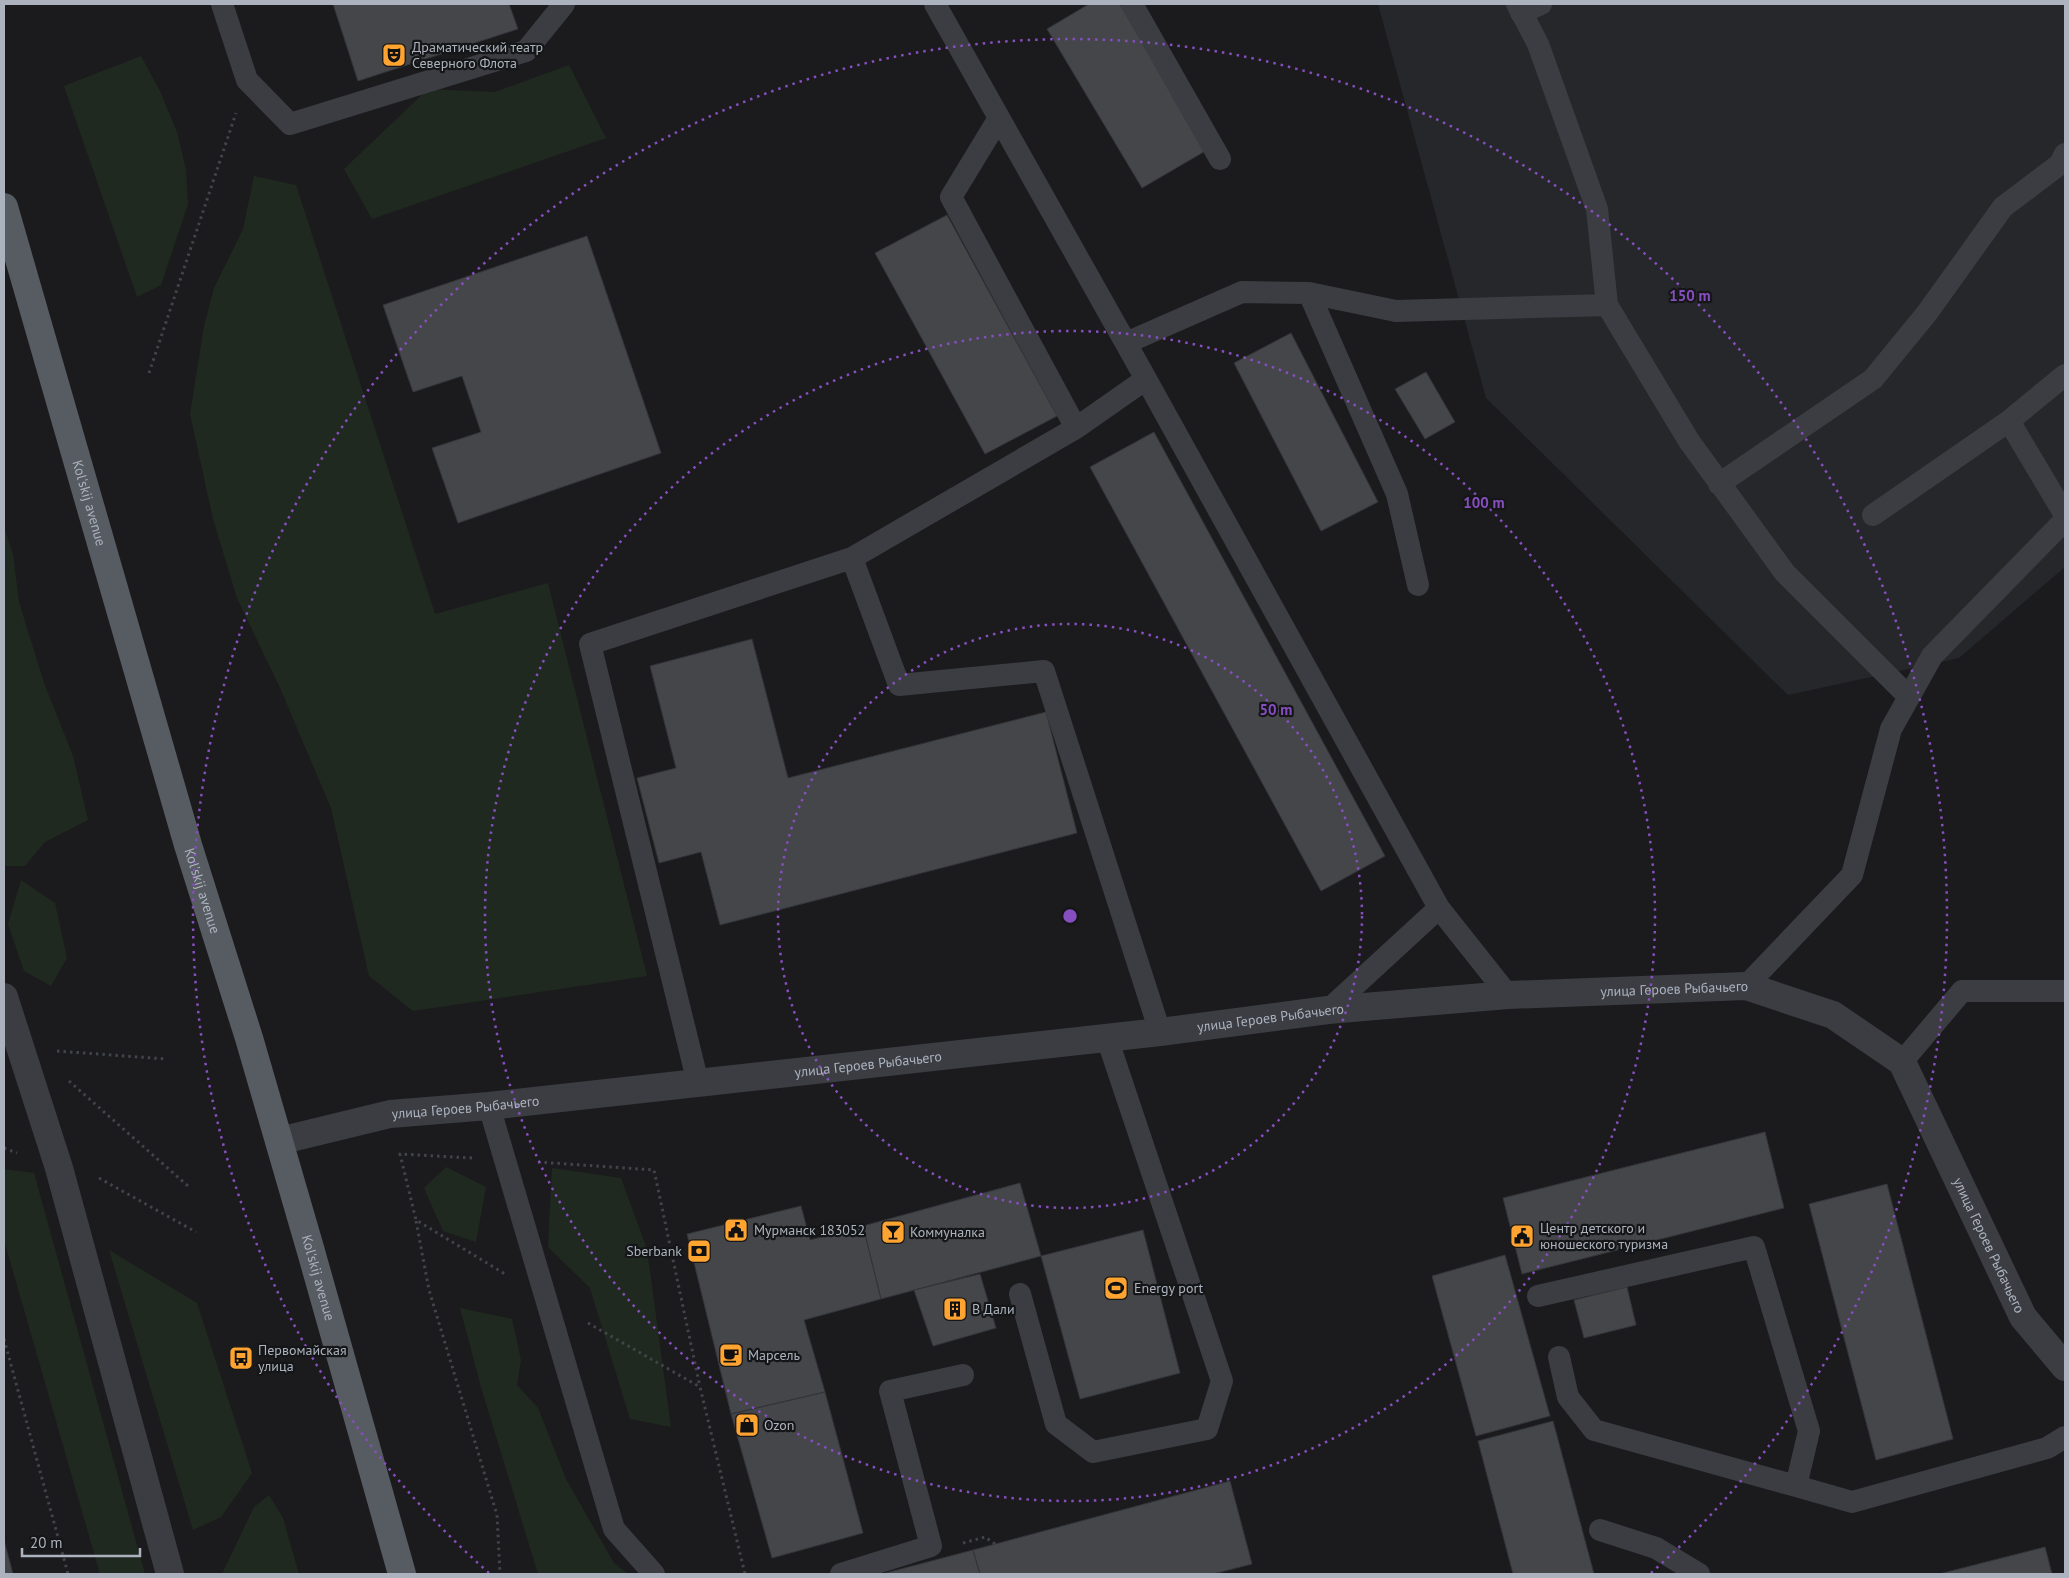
<svg xmlns="http://www.w3.org/2000/svg" width="2069" height="1578" viewBox="0 0 2069 1578" font-family="'PT Sans',sans-serif">
  <style>
    .built { fill: #26272b }
    .green { fill: #202920 }
    .building { fill: #44464a; stroke: #34353a }
    .lines { fill: none; stroke-linecap: round; stroke-linejoin: round }
    .path { stroke: #41444a; stroke-width: 3; stroke-dasharray: 2.5 4; stroke-linecap: butt }
    .lane { stroke: #3b3d43; stroke-width: 22 }
    .street { stroke: #3b3d43; stroke-width: 28 }
    .primary { stroke: #575b62; stroke-width: 28 }
    .ring { fill: none; stroke: #874ebf; stroke-width: 2.5; stroke-dasharray: 2.5 5 }
    .labels { text-anchor: middle; stroke-width: 4.5; stroke-linejoin: round; paint-order: stroke }
    .poi-label { font-size: 14px; fill: #acb3be; stroke: #151618; text-anchor: start }
    .street-label { font-size: 14px; fill: #acb3be; stroke: #151618 }
    .centre { fill: #874ebf; stroke: #151618; stroke-width: 2.5 }
    .ring-label { font-size: 15px; text-anchor: middle; font-weight: bold; fill: #874ebf; stroke: #151618; stroke-width: 4.5; stroke-linejoin: round; paint-order: stroke }
  </style>
  <rect width="100%" height="100%" fill="#1b1b1d"/>
  <path class="built" d="M 1378,4 L 2065,4 L 2065,567 L 1959,658 L 1788,695 L 1486,398 Z"/>
  <path class="green" d="M 141,56 L 160,91 L 177,132 L 186,170 L 188,204 L 161,285 L 137,297 L 64,86 Z
    M 569,65 L 606,138 L 372,219 L 344,169 L 428,89 L 495,92 Z
    M 254,176 L 296,185 L 435,614 L 548,583 L 647,976 L 413,1011 L 369,976 L 331,808 L 280,688 L 237,598 L 213,519 L 190,414 L 204,326 L 214,288 L 243,229 Z
    M 4,527 L 13,554 L 19,602 L 44,683 L 73,756 L 88,820 L 45,842 L 25,866 L 4,866 Z
    M 21,880 L 55,903 L 67,958 L 51,986 L 24,971 L 8,924 Z
    M 446,1167 L 486,1187 L 476,1242 L 443,1231 L 424,1188 Z
    M 552,1168 L 621,1178 L 647,1249 L 671,1427 L 630,1419 L 590,1288 L 548,1247 Z
    M 4,1169 L 34,1173 L 145,1574 L 100,1574 L 4,1240 Z
    M 109,1250 L 197,1303 L 252,1473 L 221,1517 L 193,1530 Z
    M 460,1308 L 512,1319 L 521,1360 L 517,1385 L 538,1408 L 566,1479 L 614,1563 L 628,1574 L 538,1574 L 481,1387 Z
    M 269,1495 L 283,1518 L 299,1574 L 222,1574 L 254,1507 Z"/>
  <path class="building" d="M 333,4 L 509,4 L 518,29 L 358,81 Z
    M 1089,4 L 1120,4 L 1207,150 L 1142,188 L 1047,29 Z
    M 947,215 L 1057,416 L 985,454 L 875,253 Z
    M 587,236 L 661,453 L 458,523 L 432,448 L 481,432 L 462,376 L 413,392 L 383,305 Z
    M 1291,333 L 1378,502 L 1321,531 L 1234,363 Z
    M 1426,372 L 1455,422 L 1425,439 L 1395,389 Z
    M 1154,432 L 1385,856 L 1321,891 L 1090,467 Z
    M 752,639 L 788,778 L 1046,712 L 1077,833 L 720,925 L 701,852 L 659,863 L 637,778 L 676,768 L 650,666 Z
    M 1765,1132 L 1784,1208 L 1522,1274 L 1503,1198 Z
    M 1020,1183 L 1041,1256 L 881,1299 L 863,1226 Z
    M 1887,1184 L 1953,1439 L 1876,1460 L 1809,1204 Z
    M 801,1206 L 810,1240 L 863,1226 L 881,1299 L 804,1320 L 825,1392 L 731,1414 L 687,1234 Z
    M 1143,1230 L 1180,1373 L 1080,1399 L 1041,1256 Z
    M 1505,1255 L 1550,1416 L 1476,1436 L 1432,1276 Z
    M 980,1274 L 996,1328 L 933,1346 L 914,1290 Z
    M 1627,1287 L 1636,1325 L 1584,1338 L 1574,1300 Z
    M 825,1392 L 863,1533 L 772,1558 L 731,1414 Z
    M 1553,1421 L 1594,1574 L 1513,1574 L 1478,1441 Z
    M 1230,1481 L 1252,1564 L 1213,1574 L 980,1574 L 973,1550 Z
    M 4,1540 L 13,1574 L 4,1574 Z
    M 2045,1547 L 2052,1574 L 1939,1574 Z
    M 973,1550 L 980,1574 L 882,1574 Z"/>
  <g class="lines">
    <path class="path" d="M 149,373 L 236,113
      M 57,1051 L 166,1059
      M 69,1081 L 188,1186
      M 4,1148 L 17,1153
      M 472,1158 L 400,1154 L 416,1220 L 505,1274
      M 538,1162 L 654,1170 L 700,1387
      M 99,1178 L 196,1232
      M 416,1221 L 429,1290 L 497,1515 L 500,1574
      M 588,1323 L 700,1387 L 745,1574
      M 4,1339 L 68,1574
      M 963,1543 L 985,1537 L 995,1544"/>
    <path class="lane" d="M 222,4 L 247,80 L 290,124 L 526,51 L 564,4
      M 935,4 L 1146,379
      M 1132,4 L 1220,159
      M 1517,4 L 1538,44 L 1597,209 L 1607,305
      M 1521,13 L 1541,4
      M 999,118 L 951,197 L 1076,428
      M 1309,293 L 1396,311 L 1607,305 L 1689,441 L 1785,573 L 1909,697
      M 1126,343 L 1242,292 L 1309,293 L 1397,494 L 1418,585
      M 2009,421 L 2065,375
      M 1719,484 L 1873,379 L 1927,313 L 2003,207 L 2060,164 L 2065,154
      M 1873,515 L 2009,421 L 2065,515
      M 852,558 L 899,685 L 1044,671 L 1160,1032
      M 1439,908 L 1508,995
      M 1746,986 L 1852,875 L 1891,729 L 1932,656 L 2065,520
      M 1902,1062 L 1962,991 L 2065,991
      M 698,1083 L 590,644 L 852,558 L 1076,428 L 1146,379 L 1439,908 L 1328,1010
      M 489,1106 L 614,1529 L 654,1574
      M 1020,1294 L 1056,1424 L 1093,1452 L 1207,1429 L 1222,1381 L 1107,1038
      M 1538,1296 L 1754,1247 L 1809,1431 L 1796,1486 L 1852,1502 L 2047,1448 L 2065,1437
      M 1559,1357 L 1568,1397 L 1594,1430 L 1796,1486
      M 1600,1530 L 1656,1548 L 1699,1574
      M 841,1574 L 931,1546 L 890,1391 L 963,1375"/>
    <g class="street">
      <path d="M 4,997 L 59,1168 L 170,1574"/>
      <path id="s1" d="M 279,1141 L 390,1114 L 489,1106 L 1160,1032 L 1328,1010 L 1508,995 L 1746,986 L 1833,1015 L 1902,1062 L 2023,1317 L 2065,1367"/>
    </g>
    <path class="primary" id="s2" d="M 4,207 L 188,845 L 249,1038 L 310,1248 L 402,1574"/>
  </g>
  <g class="ring">
    <circle cx="1070" cy="916" r="292"/>
    <circle cx="1070" cy="916" r="585"/>
    <path d="M489 1573A877 877 0 1 1 1651 1573"/>
  </g>
  <defs>
    <g id="theatre-square" transform="scale(1.25)"><rect x="-9" y="-9" width="18" height="18" rx="4" fill="#ffa331" stroke="#151618"/><path d="M-5-5.5Q0-4 5-5.5V0Q5 5 0 6Q-5 5-5 0ZM-3.3-2.5H-1v1.5H-3.3ZM1-2.5H3.3v1.5H1ZM-2.8 1Q0 5.5 2.8 1Z" fill="#111"/></g>
    <g id="civic-square" transform="scale(1.25)"><rect x="-9" y="-9" width="18" height="18" rx="4" fill="#ffa331" stroke="#151618"/><path d="M-.6-6.5H3V-4.5H.6V-3L4-1V1h2V6H-6V1h2V-1L-.6-3ZM-1.2 2.5V6h2.4V2.5Z" fill="#111"/></g>
    <g id="bar-square" transform="scale(1.25)"><rect x="-9" y="-9" width="18" height="18" rx="4" fill="#ffa331" stroke="#151618"/><path d="M-6-5H6L.8 .8V4.5H3.5V6h-7V4.5H-.8V.8Z" fill="#111"/></g>
    <g id="bank-square" transform="scale(1.25)"><rect x="-9" y="-9" width="18" height="18" rx="4" fill="#ffa331" stroke="#151618"/><path d="M-6-4H6V4H-6ZM0-2.3a2.3 2.3 0 1 0 0 4.6a2.3 2.3 0 1 0 0-4.6Z" fill="#111"/></g>
    <g id="stadium-square" transform="scale(1.25)"><rect x="-9" y="-9" width="18" height="18" rx="4" fill="#ffa331" stroke="#151618"/><path d="M0-5a6.5 5 0 1 0 0 10a6.5 5 0 1 0 0-10ZM-3.5-1.8h7v3.6h-7Z" fill="#111"/></g>
    <g id="building-square" transform="scale(1.25)"><rect x="-9" y="-9" width="18" height="18" rx="4" fill="#ffa331" stroke="#151618"/><path d="M-4-6H4V6H1V3H-1V6H-4ZM-2.5-4.3h1.7v1.8h-1.7ZM.8-4.3h1.7v1.8H.8ZM-2.5-1h1.7V.8h-1.7ZM.8-1h1.7V.8H.8Z" fill="#111"/></g>
    <g id="cafe-square" transform="scale(1.25)"><rect x="-9" y="-9" width="18" height="18" rx="4" fill="#ffa331" stroke="#151618"/><path d="M-5.5-4.5H6V0H3Q3 3.5 0 3.5H-2.5Q-5.5 3.5-5.5 0ZM3-3.2v2h1.7v-2ZM-6 4.5H4V6H-6Z" fill="#111"/></g>
    <g id="bus-square" transform="scale(1.25)"><rect x="-9" y="-9" width="18" height="18" rx="4" fill="#ffa331" stroke="#151618"/><path d="M-5-6H5V4H4V6H2V4H-2V6H-4V4H-5ZM-3.5-4V0h7V-4ZM-3.5 1.2v1.5H-2V1.2ZM2 1.2v1.5H3.5V1.2Z" fill="#111"/></g>
    <g id="shop-square" transform="scale(1.25)"><rect x="-9" y="-9" width="18" height="18" rx="4" fill="#ffa331" stroke="#151618"/><path d="M-5-2.5h2.3a2.7 3.5 0 0 1 5.4 0H5L5.5 6h-11ZM-1.5-2.5h3a1.5 2.3 0 0 0-3 0Z" fill="#111"/></g>
  </defs>
  <g fill-rule="evenodd">
    <use href="#theatre-square" x="394" y="55"/>
    <use href="#civic-square" x="736" y="1230"/>
    <use href="#bar-square" x="893" y="1232"/>
    <use href="#civic-square" x="1522" y="1236"/>
    <use href="#bank-square" x="699" y="1251"/>
    <use href="#stadium-square" x="1116" y="1288"/>
    <use href="#building-square" x="955" y="1309"/>
    <use href="#cafe-square" x="731" y="1355"/>
    <use href="#bus-square" x="241" y="1358"/>
    <use href="#shop-square" x="747" y="1425"/>
  </g>
  <g class="labels">
    <g class="poi-label">
      <text x="412" y="52">Драматический театр<tspan x="412" dy="16">Северного Флота</tspan></text>
      <text x="1540" y="1233">Центр детского и<tspan x="1540" dy="16">юношеского туризма</tspan></text>
      <text x="754" y="1235">Мурманск 183052</text>
      <text x="910" y="1237">Коммуналка</text>
      <text x="682" y="1256" text-anchor="end">Sberbank</text>
      <text x="1134" y="1293">Energy port</text>
      <text x="972" y="1314">В Дали</text>
      <text x="258" y="1355">Первомайская<tspan x="258" dy="16">улица</tspan></text>
      <text x="748" y="1360">Марсель</text>
      <text x="764" y="1430">Ozon</text>
    </g>
    <g class="street-label">
      <text dy="5" stroke="none"><textPath href="#s2" startOffset="308">Kol'skij avenue</textPath></text>
      <text dy="5" stroke="none"><textPath href="#s2" startOffset="712">Kol'skij avenue</textPath></text>
      <text dy="5" stroke="none"><textPath href="#s1" startOffset="1405">улица Героев Рыбачьего</textPath></text>
      <text dy="5" stroke="none"><textPath href="#s1" startOffset="1000">улица Героев Рыбачьего</textPath></text>
      <text dy="5" stroke="none"><textPath href="#s1" startOffset="595">улица Героев Рыбачьего</textPath></text>
      <text dy="5" stroke="none"><textPath href="#s1" startOffset="190">улица Героев Рыбачьего</textPath></text>
      <text dy="5" stroke="none"><textPath href="#s1" startOffset="1855">улица Героев Рыбачьего</textPath></text>
      <text dy="5" stroke="none"><textPath href="#s2" startOffset="1116">Kol'skij avenue</textPath></text>
    </g>
  </g>
  <circle cx="1070" cy="916" r="8" class="centre"/>
  <g class="ring-label">
    <text x="1690" y="301">150 m</text>
    <text x="1484" y="508">100 m</text>
    <text x="1276" y="715">50 m</text>
  </g>
  <rect width="2069" height="1578" fill="none" stroke="#acb3be" stroke-width="10"/>
  <path d="M22 1548v8h118v-8" fill="none" stroke="#acb3be" stroke-width="2.5"/>
  <text x="30" y="1548" font-size="15" fill="#acb3be" stroke="#151618" stroke-width="4" paint-order="stroke">20 m</text>
</svg>
